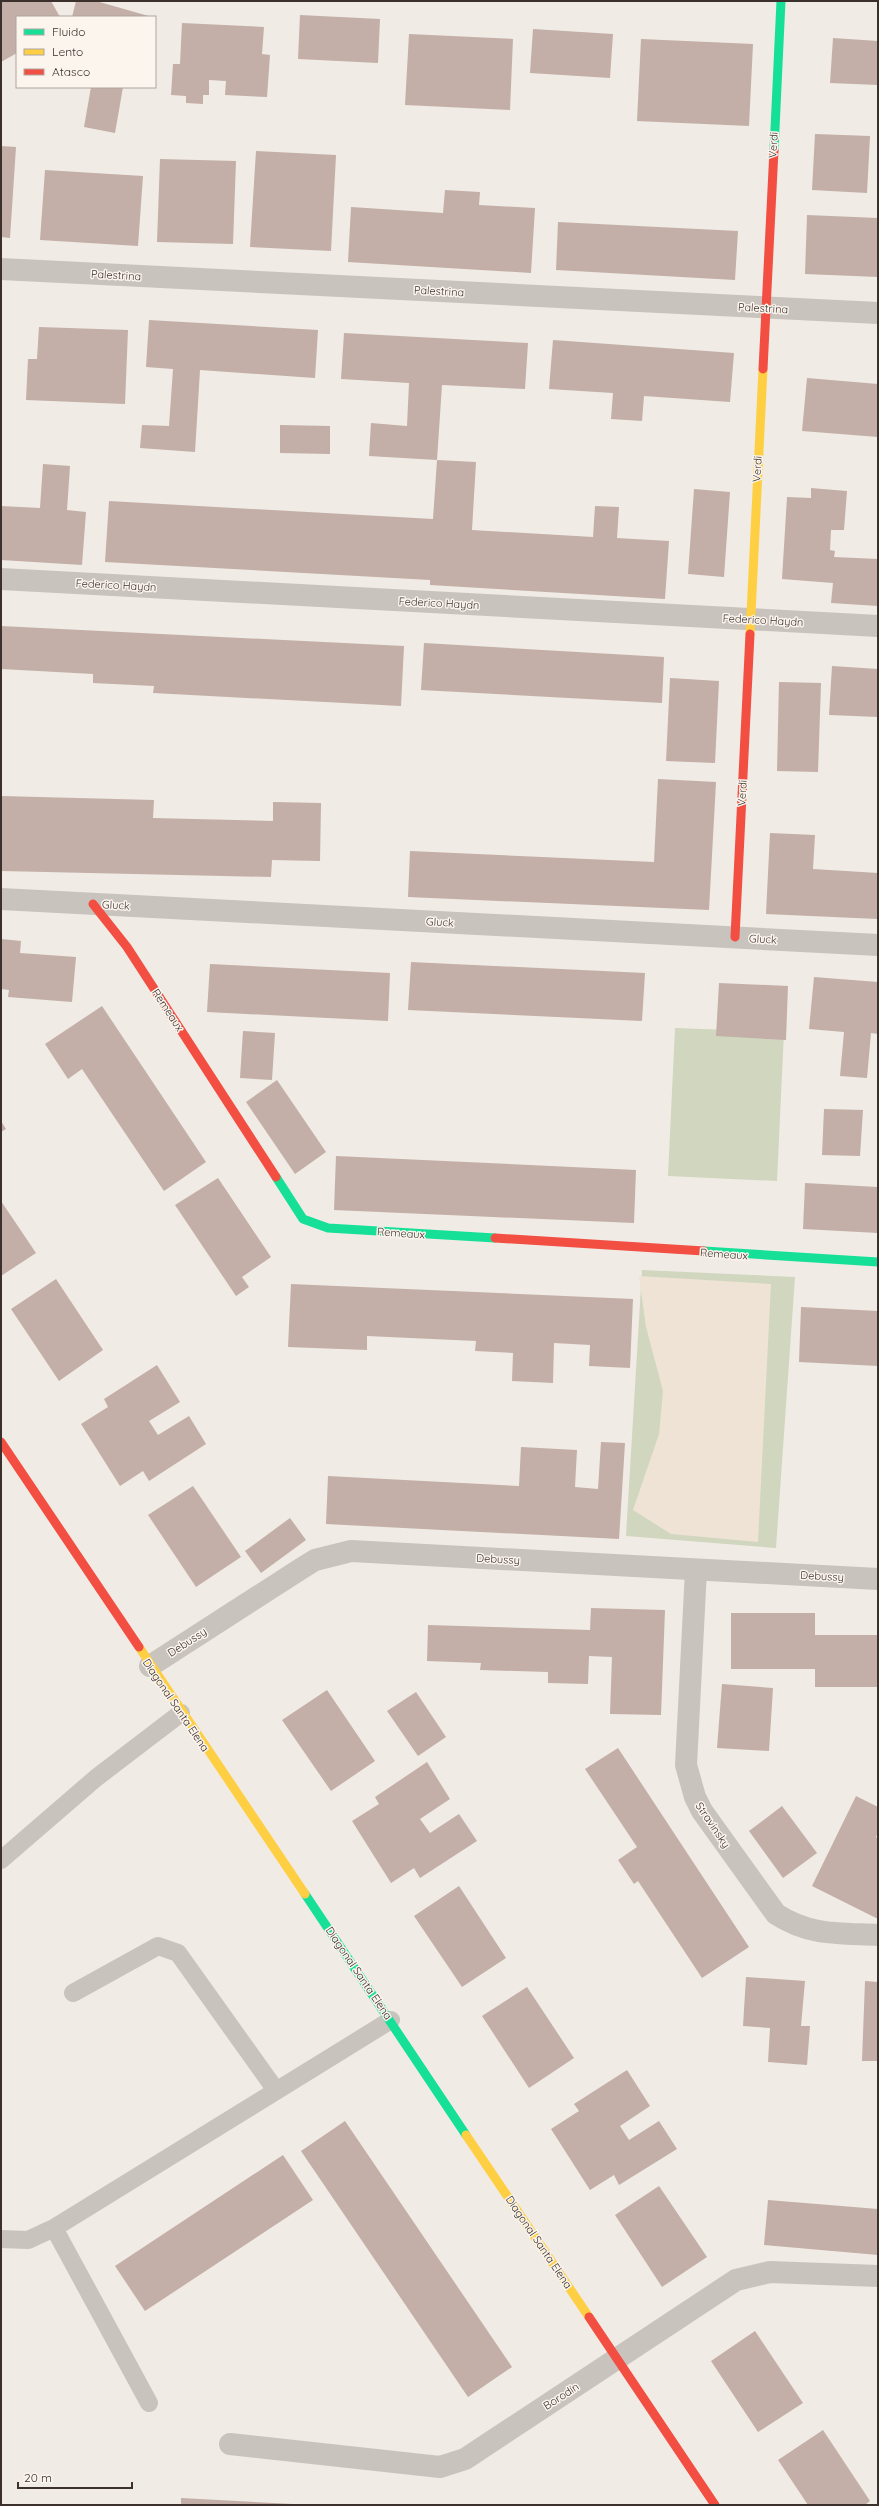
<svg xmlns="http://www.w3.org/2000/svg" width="879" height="2506" viewBox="0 0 879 2506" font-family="Quicksand,sans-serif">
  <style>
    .green { fill: #d1d6bf }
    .plaza { fill: #eee3d5 }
    .building { fill: #c3afa7 }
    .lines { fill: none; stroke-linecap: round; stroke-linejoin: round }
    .lane { stroke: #c9c3be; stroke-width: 18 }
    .street { stroke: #c9c3be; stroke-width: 22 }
    .fast { stroke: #16e098; stroke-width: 9 }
    .slow { stroke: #ffcf43; stroke-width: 9 }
    .jam { stroke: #f24e42; stroke-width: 9 }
    .labels { text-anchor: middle; stroke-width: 3; stroke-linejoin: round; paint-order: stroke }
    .street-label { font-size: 11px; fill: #3b302b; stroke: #fbf5ee }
  </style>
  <rect width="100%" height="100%" fill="#f0ebe5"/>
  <path class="green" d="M 675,1028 L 784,1032 L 777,1181 L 668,1176 Z
    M 642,1270 L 795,1277 L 776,1548 L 626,1536 Z"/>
  <path class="plaza" d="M 639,1276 L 771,1284 L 758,1542 L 671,1534 L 633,1510 L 659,1434 L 663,1391 L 646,1327 Z"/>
  <path class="building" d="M 1,1 L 51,1 L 60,17 L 17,17 L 17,53 L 1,62 Z
    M 76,1 L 96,1 L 152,17 L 72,17 Z
    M 300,15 L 380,19 L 378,63 L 298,59 Z
    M 182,23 L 264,27 L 262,54 L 270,55 L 267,97 L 225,95 L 226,81 L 209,80 L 209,95 L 203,95 L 203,104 L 186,103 L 186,96 L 171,95 L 173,64 L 180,64 Z
    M 533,29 L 613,34 L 610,78 L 530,73 Z
    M 409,34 L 513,39 L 510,110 L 405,105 Z
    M 833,38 L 878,41 L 878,85 L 830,83 Z
    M 641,39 L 753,44 L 749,126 L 637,121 Z
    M 91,87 L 123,87 L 115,133 L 84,127 Z
    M 815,134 L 870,136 L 867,193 L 812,190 Z
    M 1,146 L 16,147 L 10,238 L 1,237 Z
    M 256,151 L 336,155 L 331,251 L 250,247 Z
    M 160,159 L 236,161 L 233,244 L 157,242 Z
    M 45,170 L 143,176 L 138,246 L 40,240 Z
    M 445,190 L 480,192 L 479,205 L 535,208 L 531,273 L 348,262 L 351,207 L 443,213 Z
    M 807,215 L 878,218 L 878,277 L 805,274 Z
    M 558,222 L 738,231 L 735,280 L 556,270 Z
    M 149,320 L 318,330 L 315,378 L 200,370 L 195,452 L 140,448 L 142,425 L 169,426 L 173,369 L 146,367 Z
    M 39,327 L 128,330 L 125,404 L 26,400 L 28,359 L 37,359 Z
    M 344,333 L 528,343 L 525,389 L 442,385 L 437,460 L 369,456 L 371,423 L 407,426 L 409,383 L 341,379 Z
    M 553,340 L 734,353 L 730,402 L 644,396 L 642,421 L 611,419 L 613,393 L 549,389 Z
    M 807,378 L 878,384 L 878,437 L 802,431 Z
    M 280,425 L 330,426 L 330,454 L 280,453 Z
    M 437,460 L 476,462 L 472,530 L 593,537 L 595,506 L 619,507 L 617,538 L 669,541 L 665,599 L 430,585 L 430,580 L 105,562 L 109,501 L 433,519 Z
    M 43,464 L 70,466 L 67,510 L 86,512 L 82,565 L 1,560 L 1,506 L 40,508 Z
    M 811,488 L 847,491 L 844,530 L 831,530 L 830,550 L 835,551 L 834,557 L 878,559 L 878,606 L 831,603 L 833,583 L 782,579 L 787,497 L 811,498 Z
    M 694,489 L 730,492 L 724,577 L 688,574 Z
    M 1,626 L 404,646 L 401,706 L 153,693 L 154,686 L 93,683 L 93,674 L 1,669 Z
    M 424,643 L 664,657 L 662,703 L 421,690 Z
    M 832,666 L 878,669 L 878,717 L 829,715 Z
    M 670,678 L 719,681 L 715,763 L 666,761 Z
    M 779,682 L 821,683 L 818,772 L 777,771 Z
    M 658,779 L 716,782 L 709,910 L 408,897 L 410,851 L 654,862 Z
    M 1,796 L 154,800 L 153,818 L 273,821 L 273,802 L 321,803 L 320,861 L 272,860 L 271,877 L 1,871 Z
    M 770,833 L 815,835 L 813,869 L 878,873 L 878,919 L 766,914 Z
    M 1,939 L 21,941 L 20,953 L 76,957 L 72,1002 L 8,997 L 9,990 L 1,989 Z
    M 411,962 L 645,973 L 642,1021 L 408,1010 Z
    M 210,964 L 390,973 L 388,1021 L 207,1012 Z
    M 814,977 L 878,982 L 878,1034 L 871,1033 L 867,1078 L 840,1076 L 844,1032 L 809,1029 Z
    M 719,983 L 788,986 L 786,1040 L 716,1036 Z
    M 102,1006 L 206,1162 L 164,1191 L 82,1069 L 68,1079 L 45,1044 Z
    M 243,1031 L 275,1033 L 272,1080 L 240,1078 Z
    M 277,1080 L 326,1152 L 295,1174 L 246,1102 Z
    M 824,1109 L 863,1110 L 860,1156 L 822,1155 Z
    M 1,1121 L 6,1129 L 1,1132 Z
    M 336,1156 L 636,1170 L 634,1223 L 334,1210 Z
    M 218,1178 L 271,1257 L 242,1277 L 249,1287 L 236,1296 L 175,1205 Z
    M 805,1183 L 878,1187 L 878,1233 L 803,1229 Z
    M 1,1201 L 36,1253 L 1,1276 Z
    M 56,1279 L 103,1350 L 59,1381 L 11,1309 Z
    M 291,1284 L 633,1299 L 630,1368 L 589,1366 L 590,1345 L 554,1343 L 553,1383 L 512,1381 L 513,1353 L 475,1351 L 476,1341 L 367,1336 L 367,1350 L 288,1347 Z
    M 801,1307 L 878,1311 L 878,1366 L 799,1362 Z
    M 157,1365 L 180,1402 L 149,1421 L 158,1435 L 189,1416 L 206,1444 L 149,1481 L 143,1471 L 120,1486 L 81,1424 L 108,1407 L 104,1399 Z
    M 601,1442 L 625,1443 L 619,1539 L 326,1524 L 328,1476 L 519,1486 L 521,1447 L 577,1450 L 575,1487 L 598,1489 Z
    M 193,1486 L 241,1557 L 196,1587 L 148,1515 Z
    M 290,1518 L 306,1540 L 261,1573 L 245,1551 Z
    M 591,1608 L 665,1610 L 661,1715 L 610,1714 L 612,1657 L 589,1656 L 588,1684 L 548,1683 L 548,1672 L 480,1670 L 481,1663 L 427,1661 L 428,1625 L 590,1630 Z
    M 731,1613 L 815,1613 L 815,1635 L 878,1635 L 878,1687 L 815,1687 L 815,1669 L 731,1669 Z
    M 722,1684 L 773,1688 L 769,1751 L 717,1748 Z
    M 327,1690 L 375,1761 L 331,1791 L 282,1720 Z
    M 416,1692 L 446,1737 L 418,1756 L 387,1711 Z
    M 618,1748 L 749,1947 L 702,1978 L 638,1881 L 634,1884 L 618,1860 L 637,1847 L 585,1769 Z
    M 427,1762 L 450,1799 L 420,1819 L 430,1833 L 459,1814 L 477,1841 L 420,1878 L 414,1868 L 391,1883 L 352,1821 L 379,1804 L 375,1797 Z
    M 856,1796 L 878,1807 L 878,1833 L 876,1837 L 878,1839 L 878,1919 L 812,1886 Z
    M 782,1806 L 817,1853 L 783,1878 L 749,1831 Z
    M 459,1886 L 506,1958 L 462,1987 L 414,1916 Z
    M 746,1977 L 805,1981 L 801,2026 L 810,2026 L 807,2065 L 768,2062 L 770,2028 L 743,2026 Z
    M 865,1981 L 878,1982 L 878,2061 L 862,2061 Z
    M 527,1987 L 574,2058 L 529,2088 L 482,2016 Z
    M 627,2070 L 650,2106 L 620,2126 L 629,2140 L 659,2121 L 677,2149 L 619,2185 L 614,2175 L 590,2190 L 551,2129 L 579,2111 L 574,2104 Z
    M 345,2121 L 512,2367 L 468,2397 L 301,2151 Z
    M 283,2155 L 313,2200 L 145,2311 L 115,2266 Z
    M 659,2186 L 707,2257 L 662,2287 L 615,2215 Z
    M 768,2200 L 878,2209 L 878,2255 L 764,2245 Z
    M 755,2331 L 803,2403 L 758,2432 L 711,2361 Z
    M 823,2430 L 870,2501 L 865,2505 L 808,2505 L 778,2460 Z
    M 181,2498 L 293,2504 L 293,2505 L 181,2505 Z"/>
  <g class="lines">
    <path class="lane" d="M 1,1860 L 96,1778 L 181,1713
      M 73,1993 L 158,1946 L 178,1953 L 275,2089
      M 54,2228 L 149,2403
      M 1,2239 L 28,2240 L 54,2228 L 391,2020"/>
    <path class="street" d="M 1,269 L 878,313
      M 1,579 L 878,626
      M 1,899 L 878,945
      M 696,1570 L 686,1765 L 695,1797 L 702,1811 L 776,1914 C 810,1936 839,1933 878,1935
      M 150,1666 L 299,1570 L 315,1560 L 351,1551 L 878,1579
      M 230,2444 L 440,2467 L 465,2459 L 736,2280 L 770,2272 L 878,2276"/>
    <path class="fast" d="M 774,150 L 781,1
      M 276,1177 L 303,1219 L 328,1228 L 495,1238
      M 704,1251 L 878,1262
      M 305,1894 L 466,2135"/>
    <path class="slow" d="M 750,634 L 763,369
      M 139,1647 L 305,1894
      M 466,2135 L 589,2317"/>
    <path class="jam" d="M 763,369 L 774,150
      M 93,904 L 127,947 L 276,1177
      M 735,937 L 750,634
      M 495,1238 L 704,1251
      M 1,1442 L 139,1647
      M 589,2317 L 715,2505"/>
  </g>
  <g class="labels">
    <g class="street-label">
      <text transform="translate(773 145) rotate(-87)" y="4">Verdi</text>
      <text transform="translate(116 275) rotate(3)" y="4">Palestrina</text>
      <text transform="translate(439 291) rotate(3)" y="4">Palestrina</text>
      <text transform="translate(763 308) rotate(3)" y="4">Palestrina</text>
      <text transform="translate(757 469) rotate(-87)" y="4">Verdi</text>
      <text transform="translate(116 585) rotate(3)" y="4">Federico Haydn</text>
      <text transform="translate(439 603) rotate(3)" y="4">Federico Haydn</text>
      <text transform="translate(763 620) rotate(3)" y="4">Federico Haydn</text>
      <text transform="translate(742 793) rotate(-87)" y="4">Verdi</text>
      <text transform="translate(116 905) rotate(3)" y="4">Gluck</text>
      <text transform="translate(440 922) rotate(3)" y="4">Gluck</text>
      <text transform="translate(763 939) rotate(3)" y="4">Gluck</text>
      <text transform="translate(168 1010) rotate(57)" y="4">Remeaux</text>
      <text transform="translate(401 1233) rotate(4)" y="4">Remeaux</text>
      <text transform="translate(724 1254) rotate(4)" y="4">Remeaux</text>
      <text transform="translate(498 1559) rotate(3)" y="4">Debussy</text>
      <text transform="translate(822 1576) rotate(3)" y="4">Debussy</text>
      <text transform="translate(187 1642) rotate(-33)" y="4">Debussy</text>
      <text transform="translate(176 1705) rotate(56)" y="4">Diagonal Santa Elena</text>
      <text transform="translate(713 1825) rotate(56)" y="4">Stravinsky</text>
      <text transform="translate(359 1973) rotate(56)" y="4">Diagonal Santa Elena</text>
      <text transform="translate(539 2242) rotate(56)" y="4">Diagonal Santa Elena</text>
      <text transform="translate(561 2396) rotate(-33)" y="4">Borodín</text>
    </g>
  </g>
  <rect width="879" height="2506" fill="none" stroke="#3b302b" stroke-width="4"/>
  <rect x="16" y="16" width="140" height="72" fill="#fbf5ee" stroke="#aea6a0"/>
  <rect x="24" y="29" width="20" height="6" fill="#16e098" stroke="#aea6a0"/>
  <text x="52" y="36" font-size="12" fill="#3b302b">Fluido</text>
  <rect x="24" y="49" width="20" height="6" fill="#ffcf43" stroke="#aea6a0"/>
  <text x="52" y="56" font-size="12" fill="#3b302b">Lento</text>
  <rect x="24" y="69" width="20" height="6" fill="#f24e42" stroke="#aea6a0"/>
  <text x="52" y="76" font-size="12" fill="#3b302b">Atasco</text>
  <path d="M18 2482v6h114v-6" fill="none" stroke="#3b302b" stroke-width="2"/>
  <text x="24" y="2482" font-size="12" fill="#3b302b" stroke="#fbf5ee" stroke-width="3" paint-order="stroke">20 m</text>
</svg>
